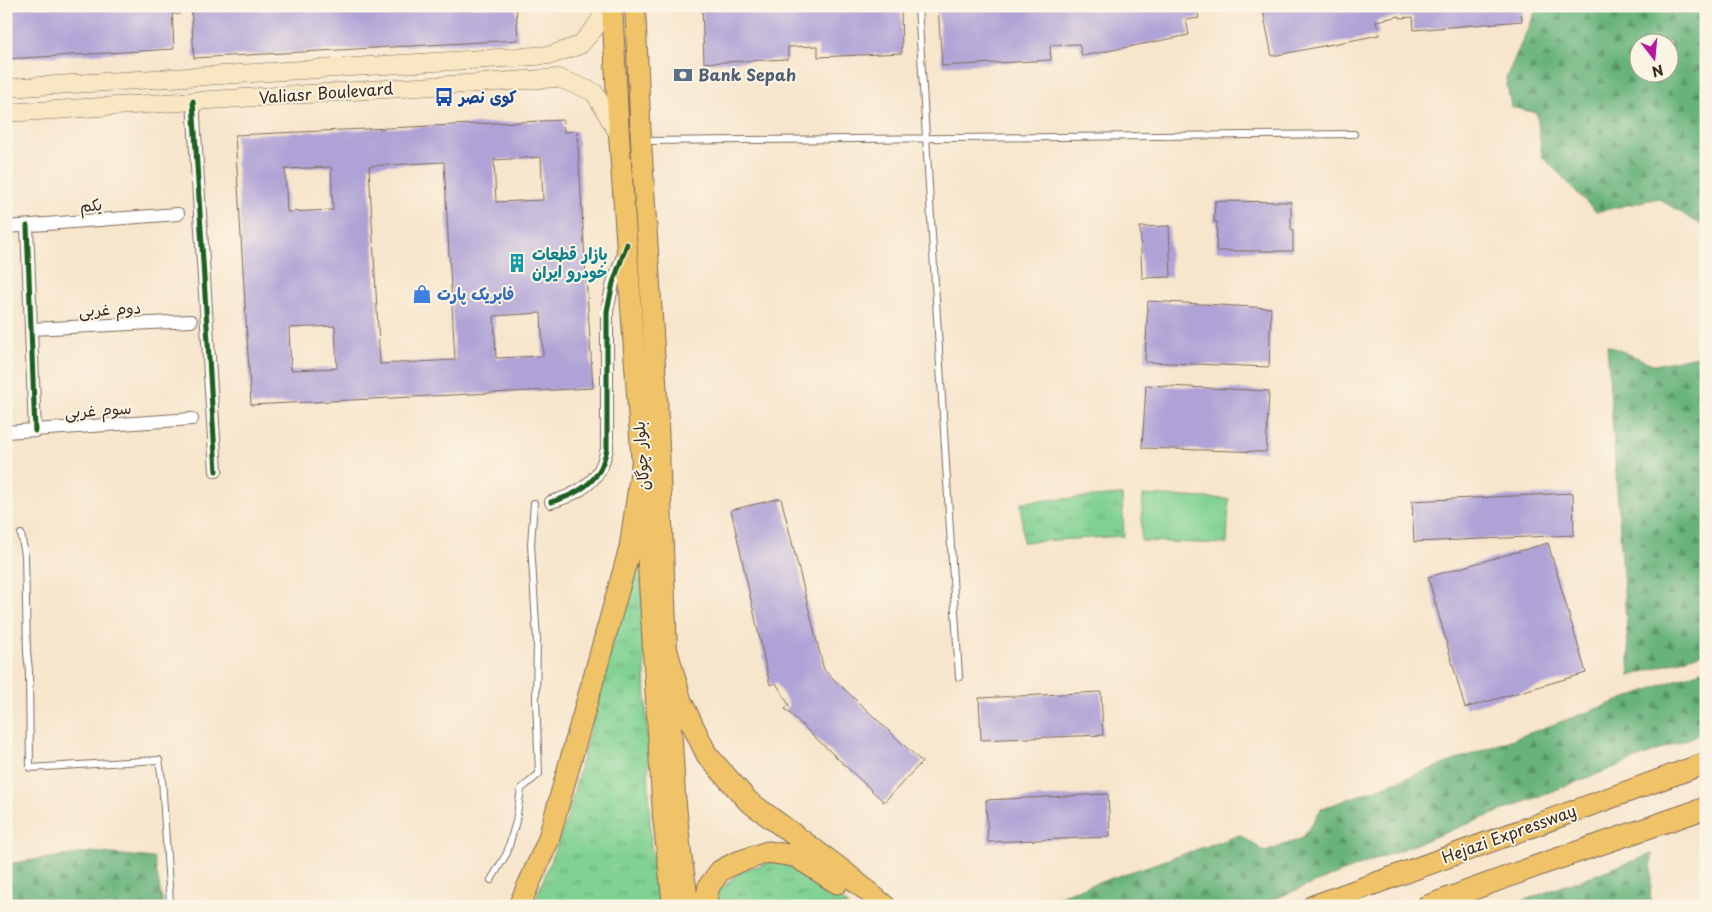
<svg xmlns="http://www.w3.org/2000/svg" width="1712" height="912" viewBox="0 0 1712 912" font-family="'Playpen Sans','Playpen Sans Arabic',sans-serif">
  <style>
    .grass { fill: url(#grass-tufts); stroke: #5e7e58 }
    .forest { fill: url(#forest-firs); stroke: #526e4d; fill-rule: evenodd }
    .garden { fill: #80d192; stroke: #5e7e58 }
    .building { fill: #afa2d6; fill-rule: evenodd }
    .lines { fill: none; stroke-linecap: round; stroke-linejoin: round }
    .service-casing { stroke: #7d6b5b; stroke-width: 8 }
    .minor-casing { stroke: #7d6b5b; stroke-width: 14 }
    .secondary-casing { stroke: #7d6b5b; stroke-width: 19 }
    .primary-casing { stroke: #7d6b5b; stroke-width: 22 }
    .trunk-casing { stroke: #7d6b5b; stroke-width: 23 }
    .service { stroke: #fff; stroke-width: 6 }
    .minor { stroke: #fff; stroke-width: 12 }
    .secondary { stroke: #f9e7c3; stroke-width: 18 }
    .primary { stroke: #f0c369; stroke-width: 20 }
    .trunk { stroke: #f0c369; stroke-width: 21 }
    .cycleway-casing { stroke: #fcf5e5; stroke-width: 8 }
    .cycleway { stroke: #1b5e20; stroke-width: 5 }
    .labels { text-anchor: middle; stroke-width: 4; stroke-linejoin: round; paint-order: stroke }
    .service-label { font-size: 16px; font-weight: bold; fill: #4e5e75; stroke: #fcf5e5; text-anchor: start }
    .street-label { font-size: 16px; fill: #3b2a1e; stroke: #fcf5e5 }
    .transit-label { font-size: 16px; font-weight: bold; fill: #164399; stroke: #fcf5e5; text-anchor: start }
    .culture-label { font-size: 16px; font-weight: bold; fill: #0d838f; stroke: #fcf5e5; text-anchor: start }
    .shop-label { font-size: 16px; font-weight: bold; fill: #366cbe; stroke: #fcf5e5; text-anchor: start }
  </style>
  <defs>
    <pattern id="grass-tufts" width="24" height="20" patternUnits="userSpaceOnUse" patternTransform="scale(1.25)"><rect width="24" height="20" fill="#80d192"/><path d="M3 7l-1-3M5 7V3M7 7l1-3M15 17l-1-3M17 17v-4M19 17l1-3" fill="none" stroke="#6aaa77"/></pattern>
    <pattern id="forest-firs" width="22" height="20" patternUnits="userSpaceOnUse" patternTransform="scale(1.25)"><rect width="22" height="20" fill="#68b37c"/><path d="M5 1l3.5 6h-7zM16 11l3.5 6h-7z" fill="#579265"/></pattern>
  </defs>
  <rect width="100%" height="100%" fill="#fcf5e5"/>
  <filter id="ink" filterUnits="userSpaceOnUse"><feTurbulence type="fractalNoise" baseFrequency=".02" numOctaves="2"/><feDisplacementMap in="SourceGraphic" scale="10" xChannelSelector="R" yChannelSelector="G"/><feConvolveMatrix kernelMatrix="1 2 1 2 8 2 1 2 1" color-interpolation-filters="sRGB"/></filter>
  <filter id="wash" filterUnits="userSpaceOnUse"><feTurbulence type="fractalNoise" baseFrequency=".0096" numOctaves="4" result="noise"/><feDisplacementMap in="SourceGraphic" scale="20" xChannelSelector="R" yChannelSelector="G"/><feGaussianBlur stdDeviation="1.12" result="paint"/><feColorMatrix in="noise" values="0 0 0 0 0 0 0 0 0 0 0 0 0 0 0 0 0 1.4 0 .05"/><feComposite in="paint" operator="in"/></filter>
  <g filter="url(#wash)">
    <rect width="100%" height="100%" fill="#f7e5cc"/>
    <path class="grass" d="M 1122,495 L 1124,536 L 1023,542 L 1021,502 Z
      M 641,557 L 651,847 L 660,906 L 533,906 L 566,821 L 616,630 L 638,559 Z
      M 776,861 L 801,868 L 833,892 L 848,906 L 713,906 L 719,890 L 743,870 Z"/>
    <path class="forest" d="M 1538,6 L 1706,6 L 1706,228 L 1658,198 L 1596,212 L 1542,156 L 1537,113 L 1511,107 L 1506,78 ZM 1640,42 L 1670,42 L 1670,72 L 1640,72 Z
      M 1607,345 L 1655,365 L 1706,354 L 1706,652 L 1630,676 Z
      M 1706,669 L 1706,732 L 1255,906 L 1029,906 L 1240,835 L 1265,852 L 1303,838 L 1321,809 Z
      M 91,852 L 154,858 L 163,906 L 6,906 L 6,864 Z
      M 1652,854 L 1650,906 L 1508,906 Z"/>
    <path class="garden" d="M 1143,495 L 1229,499 L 1227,544 L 1141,541 Z"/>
    <g id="blocks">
      <path class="building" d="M 6,6 L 172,6 L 174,49 L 6,59 Z
        M 191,6 L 516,6 L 518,40 L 194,58 Z
        M 702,6 L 901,6 L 902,53 L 818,57 L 818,46 L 788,47 L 788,59 L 704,63 Z
        M 938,6 L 1196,6 L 1199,18 L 1186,20 L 1189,35 L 1082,56 L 1079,44 L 1050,45 L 1051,60 L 942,66 Z
        M 1262,6 L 1521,6 L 1522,21 L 1414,30 L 1413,17 L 1400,18 L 1400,16 L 1376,21 L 1379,35 L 1272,56 Z
        M 563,120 L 564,132 L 577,131 L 593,388 L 251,405 L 235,135 ZM 541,157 L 543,200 L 496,202 L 494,160 ZM 444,162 L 455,360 L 380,364 L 369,166 ZM 331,167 L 333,210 L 287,212 L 285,169 ZM 541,313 L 543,356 L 496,358 L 494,316 ZM 335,326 L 337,368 L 291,370 L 289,328 Z
        M 1215,201 L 1291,202 L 1291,230 L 1293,230 L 1293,251 L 1216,251 L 1217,222 L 1214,222 Z
        M 1169,226 L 1171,277 L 1142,278 L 1140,227 Z
        M 1148,301 L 1271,308 L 1269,367 L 1145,362 Z
        M 1146,385 L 1269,391 L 1266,452 L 1142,448 Z
        M 1573,493 L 1574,535 L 1414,542 L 1412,501 Z
        M 781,498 L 824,670 L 922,762 L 884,802 L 785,709 L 789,705 L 776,683 L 770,685 L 731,510 Z
        M 1548,543 L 1586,673 L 1465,708 L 1428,577 Z
        M 1101,692 L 1103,735 L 981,740 L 979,698 Z
        M 1108,794 L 1110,837 L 988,842 L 986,800 Z"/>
    </g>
  </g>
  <g filter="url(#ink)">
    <use href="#blocks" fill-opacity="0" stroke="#7d6b5b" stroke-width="1"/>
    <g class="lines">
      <g class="service-casing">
        <path id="service" d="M 177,6 L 177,11
          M 918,6 L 959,677
          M 644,141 L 1354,134
          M 21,534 L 25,555 L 27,652 L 29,671 L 30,768 L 159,760 L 162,779 L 170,903
          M 491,880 L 507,853 L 516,821 L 521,789 L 539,774 L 536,699 L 537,641 L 531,544 L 534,503"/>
      </g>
      <g class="minor-casing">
        <path id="minor" d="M 193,101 L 216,471
          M 27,226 L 35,431
          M 6,227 L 178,214
          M 31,329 L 191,321
          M 6,432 L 192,419
          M 551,502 C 569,497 589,488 599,471 C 603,465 605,456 607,449 L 607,311 L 613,283 L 624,253"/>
      </g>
      <g class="secondary-casing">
        <path id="secondary" d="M 6,88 L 551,55 L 580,45 L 594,29 L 609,6
          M 6,113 L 558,78 L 594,92 L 619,135"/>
      </g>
      <g class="primary-casing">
        <path id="primary" d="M 612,6 L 619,135 L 642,465 L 663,816 L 673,906
          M 635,6 L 641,141 L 657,397 L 667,651 L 675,795 L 681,854 L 689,906"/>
      </g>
      <g class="trunk-casing">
        <path id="trunk" d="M 667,651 L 681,701 L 707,755 L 748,801 L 842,870 L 885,906
          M 519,906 L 548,841 L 630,548 L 642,465
          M 705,906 L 709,886 L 720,871 L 735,863 L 768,852 L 795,856 L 837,883
          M 1313,906 L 1706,763
          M 1427,906 L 1545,863 L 1706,808"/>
      </g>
      <use href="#service" class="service"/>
      <use href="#minor" class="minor"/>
      <use href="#secondary" class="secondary"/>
      <use href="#primary" class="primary"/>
      <use href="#trunk" class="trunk"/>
      <g class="cycleway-casing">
        <path id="cycleway" d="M 193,101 L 216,471
          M 27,226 L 35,431
          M 551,502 C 569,497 589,488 599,471 C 603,465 605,456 607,449 L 607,311 L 613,283 L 627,244"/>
      </g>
      <use href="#cycleway" class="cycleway"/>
    </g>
  </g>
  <defs>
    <g id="bank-bare" transform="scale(1.5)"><path d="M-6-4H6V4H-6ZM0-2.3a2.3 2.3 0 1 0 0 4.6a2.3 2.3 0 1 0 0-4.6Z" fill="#5c6f8a" stroke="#fcf5e5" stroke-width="2.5" paint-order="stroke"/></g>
    <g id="bus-bare" transform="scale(1.5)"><path d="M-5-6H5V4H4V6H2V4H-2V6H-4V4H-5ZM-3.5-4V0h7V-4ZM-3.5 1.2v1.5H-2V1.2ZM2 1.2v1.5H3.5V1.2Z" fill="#1a4fb4" stroke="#fcf5e5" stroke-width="2.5" paint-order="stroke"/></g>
    <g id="building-bare" transform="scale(1.5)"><path d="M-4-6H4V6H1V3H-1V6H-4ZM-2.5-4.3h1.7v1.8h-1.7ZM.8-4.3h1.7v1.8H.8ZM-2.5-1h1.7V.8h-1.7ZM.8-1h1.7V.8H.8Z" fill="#0f9aa8" stroke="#fcf5e5" stroke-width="2.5" paint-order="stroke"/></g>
    <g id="shop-bare" transform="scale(1.5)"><path d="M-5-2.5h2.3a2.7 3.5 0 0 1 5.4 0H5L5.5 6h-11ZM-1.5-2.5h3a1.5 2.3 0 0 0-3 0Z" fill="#3f7fe0" stroke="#fcf5e5" stroke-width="2.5" paint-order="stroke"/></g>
  </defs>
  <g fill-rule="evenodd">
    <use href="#bank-bare" x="683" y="75"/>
    <use href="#bus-bare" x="444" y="97"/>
    <use href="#building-bare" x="517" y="263"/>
    <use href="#shop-bare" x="422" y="294"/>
  </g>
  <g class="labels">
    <g class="service-label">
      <text x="698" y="81">Bank Sepah</text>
    </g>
    <g class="street-label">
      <text transform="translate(326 93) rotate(-4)" y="6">Valiasr Boulevard</text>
      <text transform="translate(91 205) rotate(-4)" y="6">یکم</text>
      <text transform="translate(110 309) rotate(-3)" y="6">دوم غربی</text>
      <text transform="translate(98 410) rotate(-4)" y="6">سوم غربی</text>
      <text transform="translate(641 456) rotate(-94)" y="6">بلوار چوگان</text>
      <text transform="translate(1509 834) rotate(-20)" y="6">Hejazi Expressway</text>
    </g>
    <g class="transit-label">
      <text x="459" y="103">کوی نصر</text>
    </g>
    <g class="culture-label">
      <text x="532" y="260">بازار قطعات<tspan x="532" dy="18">خودرو ایران</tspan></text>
    </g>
    <g class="shop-label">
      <text x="437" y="300">فابریک پارت</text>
    </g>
  </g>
  <rect width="1712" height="912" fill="none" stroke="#fcf5e5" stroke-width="25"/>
  <g transform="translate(1654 58) rotate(164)"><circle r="24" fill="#fcf5e5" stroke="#afa495"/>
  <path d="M0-4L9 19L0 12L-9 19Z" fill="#b5179e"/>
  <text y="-8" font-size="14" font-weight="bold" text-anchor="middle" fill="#3b2a1e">N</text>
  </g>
</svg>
